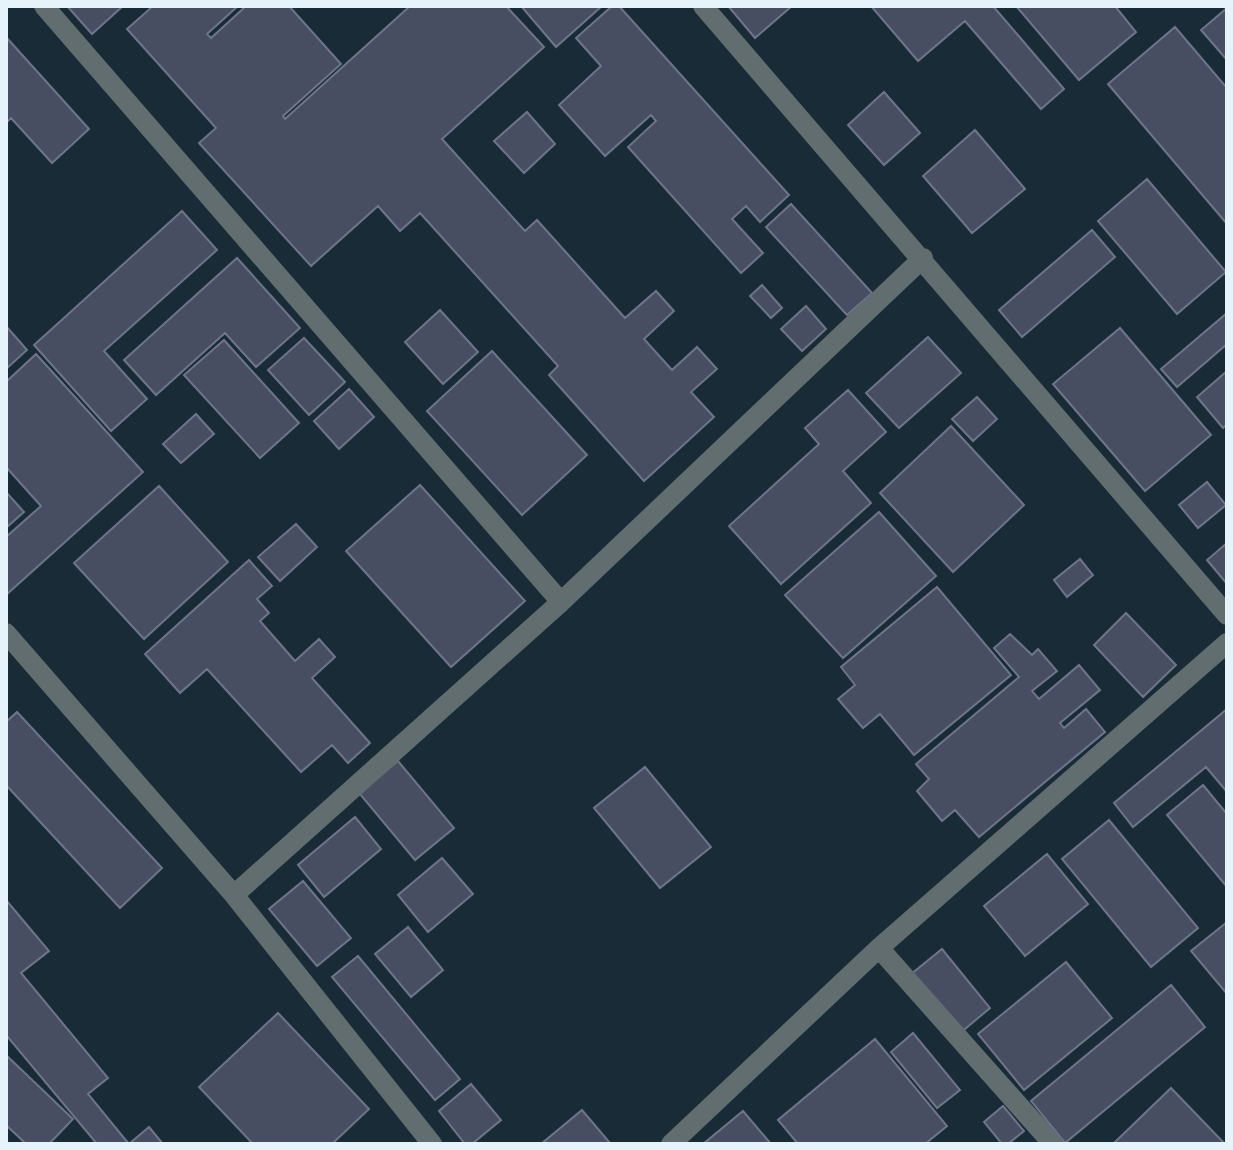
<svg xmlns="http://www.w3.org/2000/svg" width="1233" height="1150" viewBox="0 0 1233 1150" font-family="Lora,serif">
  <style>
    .building { fill: #484e61; stroke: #6e758a; stroke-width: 2 }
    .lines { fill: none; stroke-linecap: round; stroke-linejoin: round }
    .minor { stroke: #616d6e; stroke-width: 20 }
  </style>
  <rect width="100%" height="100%" fill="#182b37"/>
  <path class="building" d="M 67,6 L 123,6 L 92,34 Z
    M 153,6 L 238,6 L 207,34 L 211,38 L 246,6 L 289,6 L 341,64 L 283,116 L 285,119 L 410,6 L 506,6 L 544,47 L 442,139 L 525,231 L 537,220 L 625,318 L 656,291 L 674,311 L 644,339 L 672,370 L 697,347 L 717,369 L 691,392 L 714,417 L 644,481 L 549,375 L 558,366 L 420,213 L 400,231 L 378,206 L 311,266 L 199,143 L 216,128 L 127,29 Z
    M 521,6 L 602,6 L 556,47 Z
    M 612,6 L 619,6 L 789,195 L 760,222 L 746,206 L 732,219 L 763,253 L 741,273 L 628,147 L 656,121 L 651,115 L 605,156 L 559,105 L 601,66 L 576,38 Z
    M 728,6 L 792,6 L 755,38 Z
    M 871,6 L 993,6 L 1064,89 L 1041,109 L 965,21 L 918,61 Z
    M 1016,6 L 1115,6 L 1136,32 L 1079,80 Z
    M 1227,8 L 1227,60 L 1201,30 Z
    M 1175,27 L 1227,88 L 1227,224 L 1108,84 Z
    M 6,37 L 89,129 L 52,163 L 11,118 L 6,123 Z
    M 884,92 L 920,133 L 884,165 L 848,125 Z
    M 527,112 L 555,144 L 524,173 L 494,141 Z
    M 975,130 L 1025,189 L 972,233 L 923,176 Z
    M 1147,179 L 1226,272 L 1177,314 L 1098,221 Z
    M 791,204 L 872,293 L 847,315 L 766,227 Z
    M 182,211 L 217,250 L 104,351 L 147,399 L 111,431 L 34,345 Z
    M 1092,230 L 1115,257 L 1022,337 L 999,310 Z
    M 237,258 L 300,328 L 256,367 L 225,333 L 156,395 L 124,360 Z
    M 762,285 L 782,308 L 771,318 L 750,296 Z
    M 806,306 L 826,329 L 802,351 L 781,329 Z
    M 440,310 L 478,352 L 443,384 L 405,342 Z
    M 1227,313 L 1227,344 L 1177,387 L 1161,369 Z
    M 6,326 L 27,350 L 6,369 Z
    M 1120,328 L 1211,435 L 1145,491 L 1053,384 Z
    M 928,337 L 961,373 L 899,428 L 866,393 Z
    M 304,338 L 345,382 L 309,415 L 268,370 Z
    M 224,340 L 299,423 L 260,458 L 184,375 Z
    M 492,351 L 587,455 L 522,515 L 427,411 Z
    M 36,354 L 143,472 L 6,595 L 6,537 L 41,506 L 6,467 L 6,382 Z
    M 1227,371 L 1227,424 L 1223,428 L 1197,397 Z
    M 349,389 L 374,417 L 339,449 L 314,421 Z
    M 848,390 L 886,432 L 843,471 L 871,503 L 781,584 L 729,526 L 819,444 L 805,428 Z
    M 977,397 L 997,419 L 973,441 L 952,419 Z
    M 196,414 L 214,434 L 181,463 L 163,444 Z
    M 951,426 L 1024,505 L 953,572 L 880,493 Z
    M 1207,482 L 1226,505 L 1198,528 L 1179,505 Z
    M 420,485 L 525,601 L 451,667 L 346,551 Z
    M 159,486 L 228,562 L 144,639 L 74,563 Z
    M 6,492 L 24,512 L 6,528 Z
    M 879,512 L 936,576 L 843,658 L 785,595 Z
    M 296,524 L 317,547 L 280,581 L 258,557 Z
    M 1227,543 L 1227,584 L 1207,560 Z
    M 1080,559 L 1093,575 L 1067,597 L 1054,580 Z
    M 249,560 L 272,586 L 257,599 L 269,613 L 260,621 L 295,661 L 319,639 L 335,657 L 312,678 L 370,743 L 348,763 L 332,745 L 301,772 L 207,669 L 180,693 L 145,654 Z
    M 937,587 L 1011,675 L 914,755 L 880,714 L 863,728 L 838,699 L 855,685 L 841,667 Z
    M 1126,613 L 1176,665 L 1143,697 L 1094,645 Z
    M 1010,634 L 1032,655 L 1038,649 L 1057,671 L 1032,691 L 1039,699 L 1079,665 L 1100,690 L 1060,723 L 1064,728 L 1086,709 L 1105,732 L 979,837 L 955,810 L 942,821 L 917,791 L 929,779 L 916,764 L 1019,677 L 994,648 Z
    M 1227,709 L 1227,792 L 1206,767 L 1133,827 L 1114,803 Z
    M 17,712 L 162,868 L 120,908 L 6,785 L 6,722 Z
    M 398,761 L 454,828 L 415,860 L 359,793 Z
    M 645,767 L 711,847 L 660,888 L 594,808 Z
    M 1203,785 L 1227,814 L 1227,887 L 1167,815 Z
    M 355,817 L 381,849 L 324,897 L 298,865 Z
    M 1109,820 L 1198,928 L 1151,967 L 1062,859 Z
    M 1047,854 L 1088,904 L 1025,956 L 984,906 Z
    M 442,858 L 473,894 L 428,932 L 398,895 Z
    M 303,881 L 351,938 L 317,966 L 269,909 Z
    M 6,900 L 49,951 L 21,973 L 108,1078 L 88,1094 L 129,1144 L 97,1144 L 6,1035 Z
    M 1227,922 L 1227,994 L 1191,951 Z
    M 408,927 L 443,970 L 411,997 L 375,954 Z
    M 942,949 L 990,1008 L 959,1034 L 910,975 Z
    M 358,956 L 460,1079 L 435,1100 L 332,977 Z
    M 1066,962 L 1112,1018 L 1024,1090 L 978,1034 Z
    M 1171,985 L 1205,1027 L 1065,1143 L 1031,1101 Z
    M 278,1013 L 369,1109 L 332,1144 L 253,1144 L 199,1087 Z
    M 913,1033 L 960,1090 L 937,1108 L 891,1052 Z
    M 875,1039 L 947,1126 L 925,1144 L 798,1144 L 778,1120 Z
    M 6,1055 L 73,1119 L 49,1144 L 26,1144 L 6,1125 Z
    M 471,1084 L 501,1120 L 472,1144 L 465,1144 L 439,1111 Z
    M 1171,1088 L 1225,1144 L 1116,1144 L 1114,1143 Z
    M 1003,1106 L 1024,1131 L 1008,1144 L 1002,1144 L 984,1122 Z
    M 582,1110 L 610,1143 L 541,1144 Z
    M 743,1111 L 771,1144 L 703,1144 Z
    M 149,1127 L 163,1144 L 129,1144 Z"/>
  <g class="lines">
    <path class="minor" d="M 44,6 L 561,602
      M 703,6 L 1227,615
      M 6,633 L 234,895 L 432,1144
      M 234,895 L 561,602 L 923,258
      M 879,948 L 1053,1144
      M 671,1144 L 879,948 L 1227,643"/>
  </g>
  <rect width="1233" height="1150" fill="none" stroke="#e7f3fb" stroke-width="16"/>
</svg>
